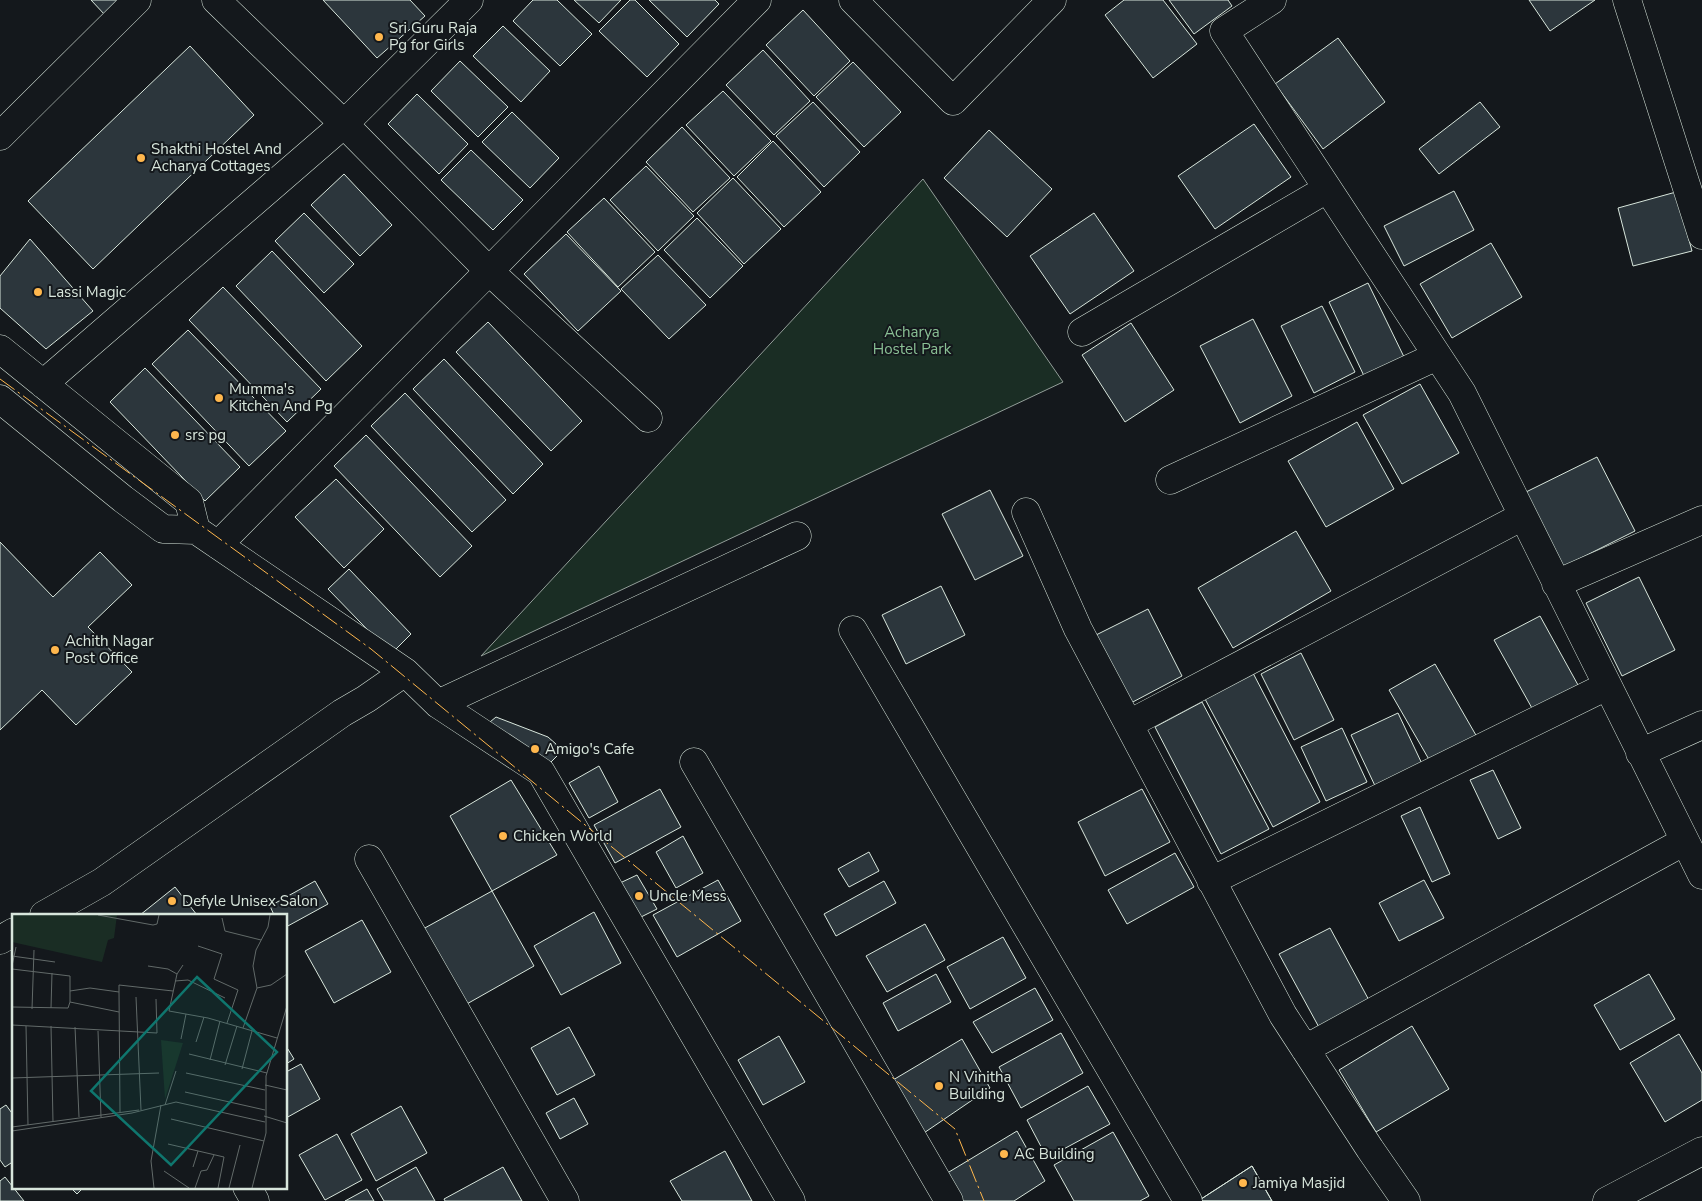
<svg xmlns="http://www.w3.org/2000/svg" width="1702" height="1201" viewBox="0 0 1702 1201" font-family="'Nunito Sans',sans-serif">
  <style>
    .green { fill: #1a2d24; stroke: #939e99 }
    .building { fill: #2c363c; stroke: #d8e6dc }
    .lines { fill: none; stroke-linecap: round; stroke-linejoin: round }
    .minor-casing { stroke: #d8e6dc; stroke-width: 29 }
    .minor { stroke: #14181c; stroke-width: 28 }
    .power { stroke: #ffb74d; stroke-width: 1; stroke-dasharray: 18 4 2.5 4; stroke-linecap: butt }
    .poi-dot { fill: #ffb74d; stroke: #14181c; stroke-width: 2 }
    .labels { text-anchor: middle; stroke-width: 4; stroke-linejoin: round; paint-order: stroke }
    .poi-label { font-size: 15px; fill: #d8e6dc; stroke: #14181c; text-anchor: start }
    .park-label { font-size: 15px; fill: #8ac095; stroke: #14181c }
    .inset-road { fill: none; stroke: #626a69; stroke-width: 1 }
    .view { fill: #0f766e; fill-opacity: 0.15; stroke: #0f766e; stroke-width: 2.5 }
    .inset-edge { fill: none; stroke: #d8e6dc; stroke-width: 2.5 }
  </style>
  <rect width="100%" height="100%" fill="#14181c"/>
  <path class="green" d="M 923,179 L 1063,382 L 481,656 Z"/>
  <path class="building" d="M 91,0 L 121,0 L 105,15 Z
    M 323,0 L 410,0 L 425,16 L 377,58 Z
    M 533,0 L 557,0 L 592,34 L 560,66 L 513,21 Z
    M 574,0 L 621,0 L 599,23 Z
    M 630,0 L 635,0 L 679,44 L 647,77 L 599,31 Z
    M 649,0 L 715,0 L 719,4 L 687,37 Z
    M 1124,0 L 1163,0 L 1197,44 L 1153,78 L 1105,15 Z
    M 1169,0 L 1228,0 L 1232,6 L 1194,34 Z
    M 1529,0 L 1595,0 L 1550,31 Z
    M 803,10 L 850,61 L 814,96 L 766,45 Z
    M 503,26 L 550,71 L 521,102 L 473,56 Z
    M 1338,38 L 1385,102 L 1323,149 L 1275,84 Z
    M 190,46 L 254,115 L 93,269 L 28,201 Z
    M 763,50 L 810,101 L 774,135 L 726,85 Z
    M 460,61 L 508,107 L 478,137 L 431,91 Z
    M 853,62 L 901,112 L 864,147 L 816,97 Z
    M 723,91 L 771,141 L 734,176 L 686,125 Z
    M 417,94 L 468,144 L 439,174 L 388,124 Z
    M 813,102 L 860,152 L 824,187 L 776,136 Z
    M 1480,102 L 1500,127 L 1439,174 L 1419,149 Z
    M 512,112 L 559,158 L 530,188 L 482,142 Z
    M 1254,124 L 1291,177 L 1215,229 L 1178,176 Z
    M 682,127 L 730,178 L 693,212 L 646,162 Z
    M 989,130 L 1052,189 L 1007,237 L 944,178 Z
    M 773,141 L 821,192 L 784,227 L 737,177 Z
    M 471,150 L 523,200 L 493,230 L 441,180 Z
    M 646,166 L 694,216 L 658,251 L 610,200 Z
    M 344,174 L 392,225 L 360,256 L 311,205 Z
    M 733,178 L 781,229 L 744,264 L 697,213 Z
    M 1454,191 L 1474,230 L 1404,266 L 1384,226 Z
    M 1676,192 L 1692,251 L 1633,266 L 1618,208 Z
    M 604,198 L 655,252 L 618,287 L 567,232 Z
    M 304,213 L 354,264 L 324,293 L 275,241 Z
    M 1094,213 L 1134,271 L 1070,314 L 1030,256 Z
    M 697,218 L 743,266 L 710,298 L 664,250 Z
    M 566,234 L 621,291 L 578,331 L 524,274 Z
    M 30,239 L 93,311 L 46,349 L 0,308 L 0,276 Z
    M 1491,243 L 1522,297 L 1452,338 L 1420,284 Z
    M 272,251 L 362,346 L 326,381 L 236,286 Z
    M 658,255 L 706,305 L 669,339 L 621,289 Z
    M 1368,283 L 1405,359 L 1365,378 L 1329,302 Z
    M 223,287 L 321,389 L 287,422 L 189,320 Z
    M 1322,306 L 1355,372 L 1314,393 L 1281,326 Z
    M 1253,319 L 1292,396 L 1240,423 L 1200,346 Z
    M 488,322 L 582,421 L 551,451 L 456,352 Z
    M 1131,323 L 1174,390 L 1125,422 L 1082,355 Z
    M 188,330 L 286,431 L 249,466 L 152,364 Z
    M 444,359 L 543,464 L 513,494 L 413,389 Z
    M 145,368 L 240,467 L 205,501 L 110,402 Z
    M 1420,384 L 1459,453 L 1402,484 L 1363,415 Z
    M 405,393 L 506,500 L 472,532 L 371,426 Z
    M 1357,422 L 1394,489 L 1326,527 L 1288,461 Z
    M 366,435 L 472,546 L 440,577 L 334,466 Z
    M 1597,457 L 1635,531 L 1561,568 L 1524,493 Z
    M 336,479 L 384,529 L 344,568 L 295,517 Z
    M 990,490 L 1023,556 L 975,580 L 942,514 Z
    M 1296,531 L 1331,591 L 1233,648 L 1198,588 Z
    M 0,542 L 53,597 L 100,552 L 132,585 L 88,627 L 132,672 L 76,725 L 42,690 L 0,730 Z
    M 349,569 L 411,634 L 391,654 L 328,589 Z
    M 1639,577 L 1675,650 L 1622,676 L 1586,603 Z
    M 941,586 L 965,635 L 906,664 L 882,615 Z
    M 1148,609 L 1182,676 L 1129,704 L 1094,636 Z
    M 1540,616 L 1578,685 L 1533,710 L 1494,640 Z
    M 1301,653 L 1334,720 L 1294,740 L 1261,674 Z
    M 1435,664 L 1477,737 L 1431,763 L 1389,690 Z
    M 1253,673 L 1320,802 L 1273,827 L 1205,699 Z
    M 1202,702 L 1269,829 L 1221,854 L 1155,727 Z
    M 1398,713 L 1424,768 L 1377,790 L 1351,735 Z
    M 496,717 L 548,737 L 556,744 L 559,754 L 541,772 L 484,727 Z
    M 1342,728 L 1367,782 L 1326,801 L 1301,747 Z
    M 599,766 L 618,802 L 589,818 L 569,783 Z
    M 1493,770 L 1521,828 L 1498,839 L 1470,780 Z
    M 511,780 L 557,855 L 492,891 L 450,816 Z
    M 660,789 L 681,827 L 615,863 L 594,825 Z
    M 1142,789 L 1170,842 L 1105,876 L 1078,822 Z
    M 1420,807 L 1450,874 L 1432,882 L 1401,816 Z
    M 683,836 L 703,873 L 676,888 L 656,852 Z
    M 869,852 L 879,871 L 849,887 L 838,869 Z
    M 1175,853 L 1194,887 L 1127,924 L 1108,890 Z
    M 637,875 L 657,909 L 641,917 L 620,883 Z
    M 718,880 L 741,921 L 677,957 L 653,915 Z
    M 1424,880 L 1444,918 L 1399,941 L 1379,903 Z
    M 315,881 L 328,904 L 286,927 L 286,915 L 274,915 L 270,906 Z
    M 884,881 L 896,903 L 836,936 L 824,914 Z
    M 175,887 L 197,915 L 140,915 Z
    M 492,891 L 534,966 L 465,1005 L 423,929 Z
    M 594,912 L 621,963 L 561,995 L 534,946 Z
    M 362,920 L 391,972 L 334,1003 L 305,951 Z
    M 925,924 L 945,960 L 887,992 L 866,956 Z
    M 1330,928 L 1371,1004 L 1321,1031 L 1279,954 Z
    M 1003,937 L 1026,978 L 970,1009 L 947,967 Z
    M 936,974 L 951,1002 L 898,1031 L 883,1003 Z
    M 1649,974 L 1675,1019 L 1620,1050 L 1594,1005 Z
    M 1035,988 L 1053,1020 L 992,1053 L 973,1022 Z
    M 1412,1026 L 1449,1089 L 1376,1132 L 1339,1070 Z
    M 569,1027 L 595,1075 L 557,1095 L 531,1048 Z
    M 1061,1033 L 1083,1073 L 1021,1108 L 999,1067 Z
    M 1679,1034 L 1702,1073 L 1702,1100 L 1665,1122 L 1630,1063 Z
    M 779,1036 L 805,1082 L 763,1105 L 738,1060 Z
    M 962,1039 L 990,1088 L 918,1137 L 888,1083 Z
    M 286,1046 L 294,1059 L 286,1064 Z
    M 301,1064 L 320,1099 L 286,1118 L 286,1072 Z
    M 1088,1086 L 1110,1124 L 1047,1158 L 1027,1120 Z
    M 574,1098 L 588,1124 L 560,1139 L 546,1113 Z
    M 6,1105 L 14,1116 L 14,1161 L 5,1167 L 0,1160 L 0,1109 Z
    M 401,1106 L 427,1153 L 376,1181 L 351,1134 Z
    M 1017,1131 L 1045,1181 L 1014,1201 L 953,1201 L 939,1178 Z
    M 1113,1132 L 1149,1196 L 1140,1201 L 1074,1201 L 1054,1165 Z
    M 337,1134 L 362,1180 L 325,1200 L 299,1155 Z
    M 725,1151 L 752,1201 L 682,1201 L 670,1181 Z
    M 1252,1166 L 1272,1201 L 1198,1201 Z
    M 1252,1166 L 1272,1201 L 1198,1201 Z
    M 416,1167 L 435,1201 L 384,1201 L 377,1189 Z
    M 503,1167 L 522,1201 L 445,1201 L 444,1199 Z
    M 5,1177 L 24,1201 L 0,1201 L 0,1181 Z
    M 70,1187 L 84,1187 L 77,1194 Z
    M 367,1189 L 374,1201 L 345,1201 Z"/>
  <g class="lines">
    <g class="minor-casing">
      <path id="minor" d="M 216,0 L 344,124 L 489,271 L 648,418
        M 853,0 L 953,101 L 1052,0
        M 1272,0 L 1224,31 L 1462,393 L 1702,875
        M 1627,0 L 1702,235
        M 0,136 L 137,0
        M 1082,332 L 1327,189
        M 0,349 L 189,502 L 196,530
        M 43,384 L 344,124 L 469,0
        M 0,399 L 123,499 L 163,529 L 196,530 L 405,672 L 438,704 L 541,772 L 791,1201
        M 1170,480 L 1437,356
        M 1026,512 L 1078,629 L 1283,1015 L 1370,1149 L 1406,1201
        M 218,545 L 757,0
        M 1556,584 L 1702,520
        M 853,630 L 1188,1201
        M 438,704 L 797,536
        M 1129,724 L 1523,516
        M 1640,753 L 1702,725
        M 694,762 L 949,1201
        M 369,859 L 565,1201
        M 1211,881 L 1607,686
        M 44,915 L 102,882 L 342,713 L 366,699 L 405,672
        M 0,940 L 14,932
        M 1305,1049 L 1685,841
        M 247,1187 L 255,1201
        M 1607,1201 L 1702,1151"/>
    </g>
    <use href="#minor" class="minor"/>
    <path class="power" d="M 0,379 L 371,649 L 955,1129 L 984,1201"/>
  </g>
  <g class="poi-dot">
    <circle cx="379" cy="37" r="5"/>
    <circle cx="141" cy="158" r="5"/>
    <circle cx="38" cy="292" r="5"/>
    <circle cx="219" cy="398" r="5"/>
    <circle cx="175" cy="435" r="5"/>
    <circle cx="55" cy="650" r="5"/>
    <circle cx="535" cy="749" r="5"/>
    <circle cx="503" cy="836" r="5"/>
    <circle cx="639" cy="896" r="5"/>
    <circle cx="172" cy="901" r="5"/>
    <circle cx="939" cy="1086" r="5"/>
    <circle cx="1004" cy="1154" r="5"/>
    <circle cx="1243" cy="1183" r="5"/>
  </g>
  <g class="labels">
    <g class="poi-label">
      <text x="389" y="33">Sri Guru Raja<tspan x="389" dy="17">Pg for Girls</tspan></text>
      <text x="151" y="154">Shakthi Hostel And<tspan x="151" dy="17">Acharya Cottages</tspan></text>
      <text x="48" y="297">Lassi Magic</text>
      <text x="229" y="394">Mumma's<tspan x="229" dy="17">Kitchen And Pg</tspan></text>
      <text x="185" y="440">srs pg</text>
      <text x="65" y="646">Achith Nagar<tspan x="65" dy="17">Post Office</tspan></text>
      <text x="545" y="754">Amigo's Cafe</text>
      <text x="513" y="841">Chicken World</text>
      <text x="649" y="901">Uncle Mess</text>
      <text x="182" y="906">Defyle Unisex Salon</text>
      <text x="949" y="1082">N Vinitha<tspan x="949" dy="17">Building</tspan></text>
      <text x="1014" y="1159">AC Building</text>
      <text x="1253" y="1188">Jamiya Masjid</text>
    </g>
    <g class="park-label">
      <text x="912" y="337">Acharya<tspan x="912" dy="17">Hostel Park</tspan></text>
    </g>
  </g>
  <g transform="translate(12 914)">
    <rect width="275" height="275" fill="#14181c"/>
    <path d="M 0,1 L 105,1 L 102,24 L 96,26 L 90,48 L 0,28 ZM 149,126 L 171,129 L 153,185 Z" fill="#1a2d24"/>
    <path class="inset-road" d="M 86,1 L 141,11 L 145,10 L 147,1M 210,4 L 213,17 L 249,26M 186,32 L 210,40 L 202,65 L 226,76 L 215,109M 0,42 L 43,48M 171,51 L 165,60 L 157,97 L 196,104 L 265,124M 0,52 L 4,33M 136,52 L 156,55 L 165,60M 0,55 L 58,62 L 58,88M 163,67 L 176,66 L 213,84M 245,74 L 259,71 L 275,60M 58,77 L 78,74 L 107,78 L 107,71 L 161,77M 107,78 L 108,198M 124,83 L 129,196M 0,93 L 56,94 L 58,88 L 107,98M 39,94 L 40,59M 20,95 L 22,36M 0,111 L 145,119 L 144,85M 14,112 L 16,211M 39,112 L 41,208M 63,113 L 67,203M 231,114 L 245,74 L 241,52 L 244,36 L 256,13 L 258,1M 86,117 L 89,203M 169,125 L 174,100M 184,128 L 192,103M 177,140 L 255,159M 198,146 L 208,107M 213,151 L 225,112M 230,155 L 240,117M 174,159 L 253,176M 0,164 L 147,159M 253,171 L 275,176M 173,178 L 253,196M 153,191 L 164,157M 252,202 L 275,209M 159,205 L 252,227M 0,213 L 127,196M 0,217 L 120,199 L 164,188 L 253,208M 156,230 L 212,243 L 206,274M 181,253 L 186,237M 152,257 L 177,274M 142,274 L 139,247 L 149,191M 183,274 L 189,257 L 195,256 L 202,241M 217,274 L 228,231M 240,274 L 254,219 L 254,162 L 275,92"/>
    <path class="view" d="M 185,63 L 265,138 L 159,251 L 79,177 Z"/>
    <rect width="275" height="275" class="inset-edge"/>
  </g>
</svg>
